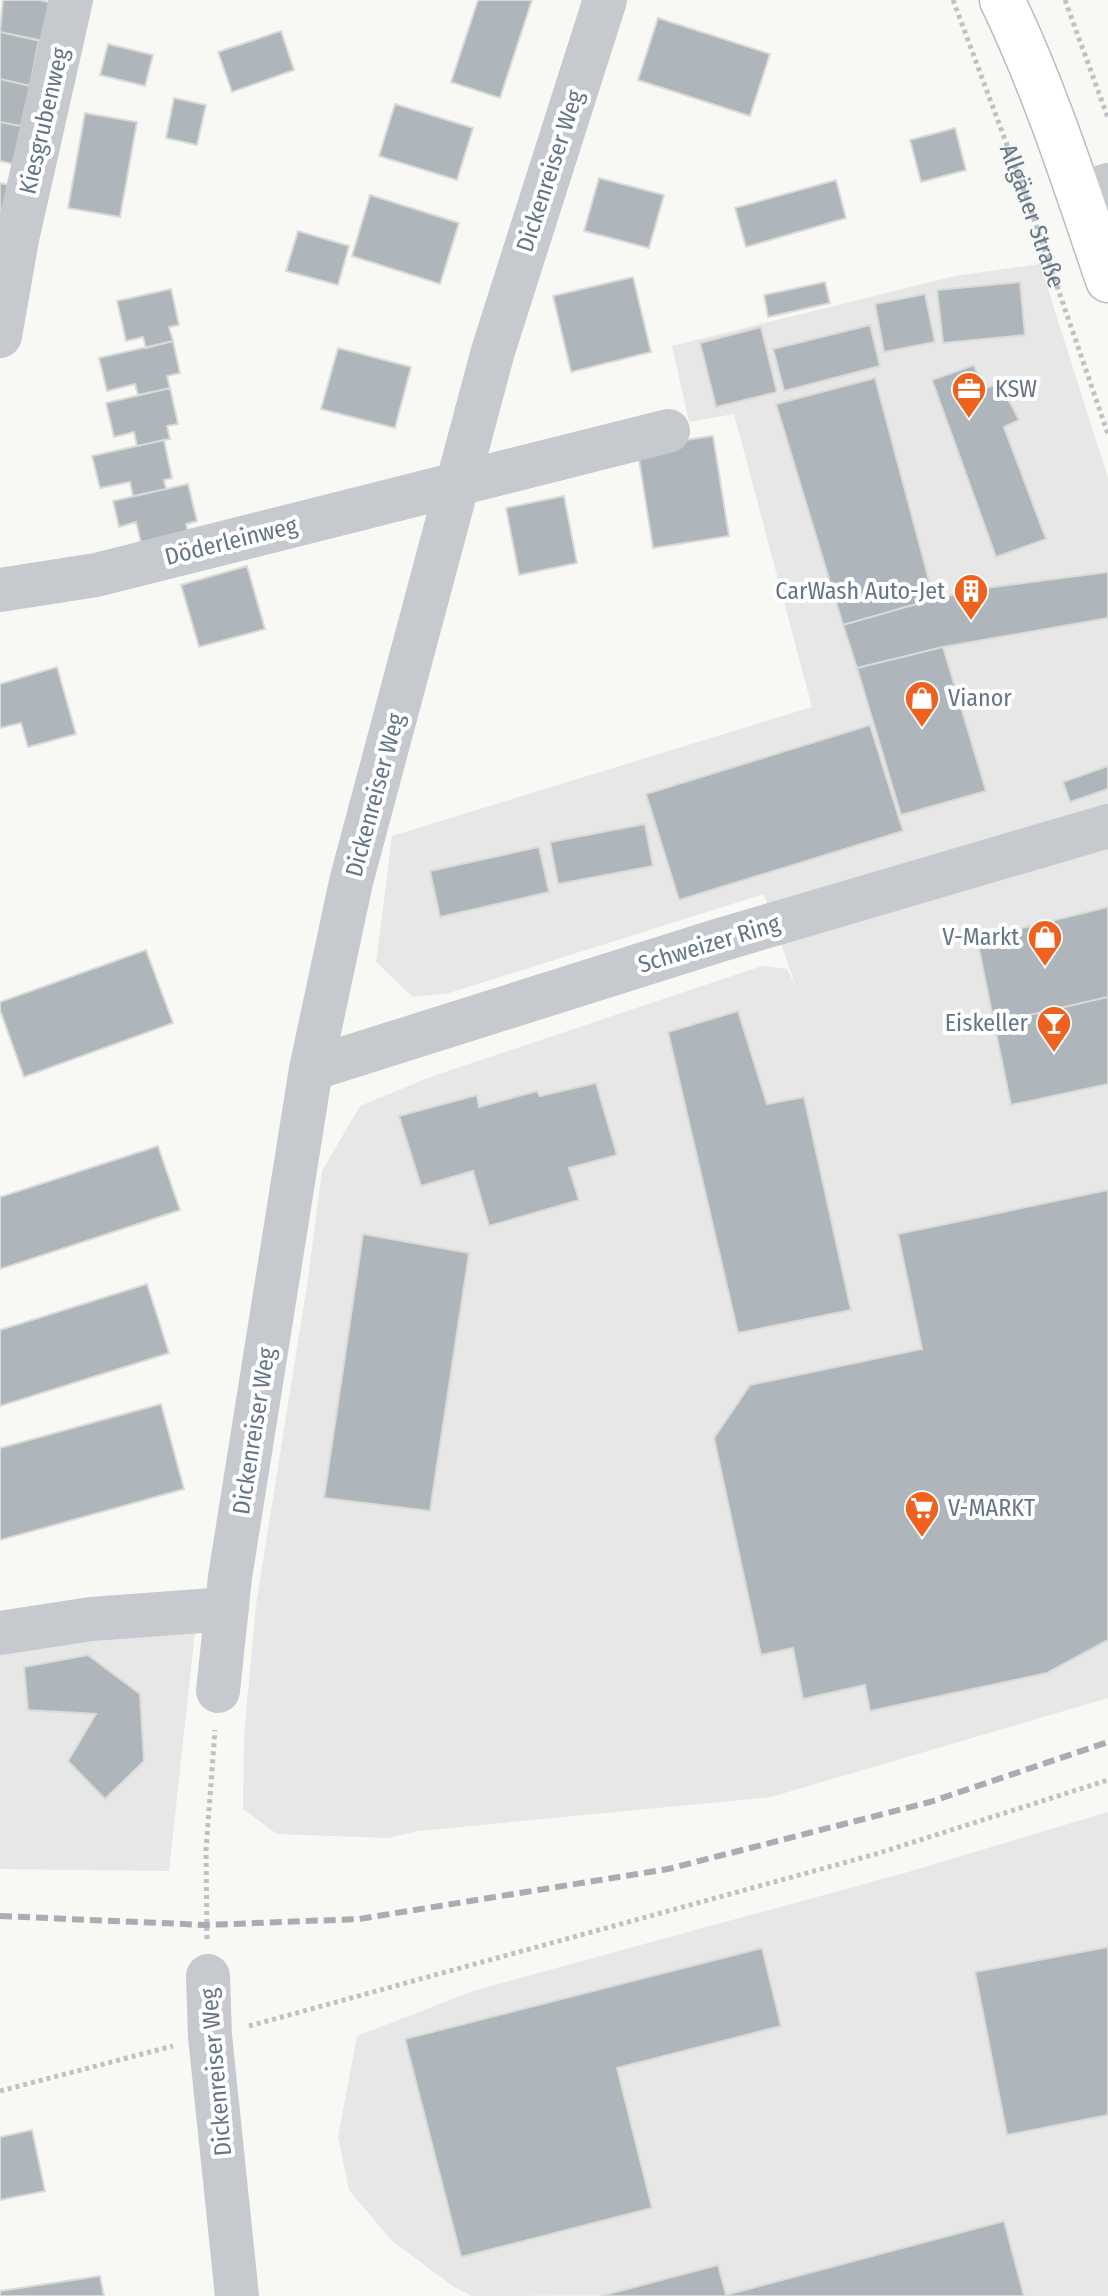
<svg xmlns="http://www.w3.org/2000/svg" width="1108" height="2296" viewBox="0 0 1108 2296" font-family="'Fira Sans Condensed',sans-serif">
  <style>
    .built { fill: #e6e7e6 }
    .building { fill: #aeb6bc; stroke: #dadad7; stroke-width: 2 }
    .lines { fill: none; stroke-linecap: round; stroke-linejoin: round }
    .major-casing { stroke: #b9bdc1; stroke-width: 47 }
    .path { stroke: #bfc2c4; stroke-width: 5; stroke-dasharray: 4 4; stroke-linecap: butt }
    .minor { stroke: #c6c9cd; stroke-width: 44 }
    .major { stroke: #fff; stroke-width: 44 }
    .rail { stroke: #a8adb4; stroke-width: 6; stroke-dasharray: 12 6; stroke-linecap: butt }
    .labels { text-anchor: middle; stroke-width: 8; stroke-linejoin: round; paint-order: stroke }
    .street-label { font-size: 24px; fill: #657688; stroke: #fff }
    .poi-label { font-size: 24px; fill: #657688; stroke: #fff; text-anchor: start }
  </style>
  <rect width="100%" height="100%" fill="#f8f8f5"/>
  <path class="built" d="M 1040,264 L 1108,478 L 1108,1698 L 771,1797 L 418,1831 L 388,1838 L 277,1834 L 243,1809 L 244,1736 L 256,1605 L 308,1279 L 322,1171 L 360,1106 L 433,1076 L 762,966 L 787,969 L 796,987 L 764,894 L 449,993 L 413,997 L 376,962 L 392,836 L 812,707 L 734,414 L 689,422 L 672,346 L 955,276 Z
    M 195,1632 L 169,1871 L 0,1869 L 0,1652 L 112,1633 Z
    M 1108,1812 L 1108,2296 L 1024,2296 L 1003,2221 L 726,2295 L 472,2296 L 454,2287 L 391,2240 L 349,2190 L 338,2137 L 357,2036 L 476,1990 L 908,1872 Z"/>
  <path class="building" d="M 3,0 L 40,0 L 53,3 L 45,42 L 0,32 Z
    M 478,0 L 532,0 L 500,98 L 451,82 Z
    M 658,18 L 770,54 L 750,116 L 638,80 Z
    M 281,31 L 294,70 L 232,92 L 218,52 Z
    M 0,32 L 39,40 L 30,86 L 0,79 Z
    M 108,44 L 153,55 L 145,86 L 100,75 Z
    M 0,79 L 30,86 L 21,126 L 0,122 Z
    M 174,98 L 206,105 L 197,145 L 166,138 Z
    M 395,104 L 473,128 L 457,180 L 379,156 Z
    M 85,113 L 137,122 L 120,217 L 68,208 Z
    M 0,122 L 26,127 L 18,165 L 0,161 Z
    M 955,128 L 966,170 L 921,182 L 910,140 Z
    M 599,178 L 664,195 L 649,248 L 584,231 Z
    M 836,180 L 846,218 L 746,247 L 735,208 Z
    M 0,183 L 14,186 L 0,224 Z
    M 370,195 L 459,223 L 440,284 L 352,256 Z
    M 298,231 L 349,246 L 338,285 L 286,271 Z
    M 633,277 L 651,352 L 571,372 L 553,296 Z
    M 825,282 L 830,303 L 768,317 L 764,295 Z
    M 1020,282 L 1025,335 L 943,343 L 937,290 Z
    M 171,289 L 179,325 L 169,327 L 173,341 L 146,348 L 143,337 L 126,341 L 117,301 Z
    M 925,294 L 935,342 L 884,352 L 875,304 Z
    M 870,325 L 880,366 L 784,391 L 773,349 Z
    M 761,327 L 777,392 L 716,407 L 700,343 Z
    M 173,341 L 180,373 L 167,376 L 170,388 L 138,395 L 135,384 L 107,391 L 99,358 Z
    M 338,348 L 411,367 L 395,428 L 321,409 Z
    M 974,365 L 983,389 L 1000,383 L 1019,420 L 1004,427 L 1046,539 L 996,557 L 932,380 Z
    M 875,378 L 934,599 L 843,625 L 776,404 Z
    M 170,388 L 178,424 L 167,426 L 170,439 L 137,446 L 134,432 L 114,437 L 106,403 Z
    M 713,436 L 729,536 L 653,548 L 637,447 Z
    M 164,440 L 172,478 L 164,480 L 166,489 L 133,496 L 130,482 L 100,488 L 92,456 Z
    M 188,484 L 197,521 L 186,524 L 190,539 L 143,550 L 136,522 L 119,527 L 113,501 Z
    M 564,496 L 577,563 L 519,575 L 506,508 Z
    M 247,566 L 265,629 L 199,647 L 181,585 Z
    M 1108,572 L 1108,618 L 943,647 L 857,668 L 843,625 L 934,599 L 986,588 Z
    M 943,647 L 986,791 L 901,815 L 857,668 Z
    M 57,667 L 76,734 L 28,747 L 21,723 L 0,728 L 0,684 Z
    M 870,725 L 903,831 L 679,900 L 646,794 Z
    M 1108,766 L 1108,789 L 1070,802 L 1063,782 Z
    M 645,824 L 653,866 L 558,884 L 550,842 Z
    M 539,847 L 549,892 L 440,917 L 430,871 Z
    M 1108,907 L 1108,997 L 994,1023 L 977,939 Z
    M 146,950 L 173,1023 L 24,1077 L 0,1010 L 0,1002 Z
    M 1108,997 L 1108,1084 L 1011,1105 L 994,1023 Z
    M 738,1011 L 767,1104 L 804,1097 L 851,1310 L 738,1333 L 668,1032 Z
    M 596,1083 L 617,1155 L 569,1168 L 579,1200 L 489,1226 L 473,1171 L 421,1186 L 399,1116 L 477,1095 L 479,1107 L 537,1091 L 540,1096 Z
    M 158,1146 L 180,1210 L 0,1269 L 0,1197 Z
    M 1108,1190 L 1108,1640 L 1047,1673 L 870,1711 L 865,1685 L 803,1699 L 793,1648 L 761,1655 L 714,1438 L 750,1385 L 922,1349 L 898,1234 Z
    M 363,1234 L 469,1253 L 430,1511 L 324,1498 Z
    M 147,1284 L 169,1353 L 0,1406 L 0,1330 Z
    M 161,1404 L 184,1489 L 0,1540 L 0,1448 Z
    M 88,1655 L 140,1694 L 144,1761 L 105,1799 L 68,1761 L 96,1714 L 28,1710 L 24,1667 Z
    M 1108,1947 L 1108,2115 L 1007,2135 L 975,1972 Z
    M 762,1948 L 781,2026 L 617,2068 L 652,2208 L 461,2257 L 405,2039 Z
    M 32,2130 L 45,2191 L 0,2200 L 0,2137 Z
    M 1004,2221 L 1024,2296 L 601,2296 L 718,2265 L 726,2295 Z
    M 100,2276 L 104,2296 L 0,2296 L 0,2291 Z"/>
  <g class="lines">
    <g class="major-casing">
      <path id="major" d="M 1002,0 C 1045,89 1076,186 1108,280"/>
    </g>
    <g class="path">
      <path id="s1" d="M 953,0 L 1026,196 L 1108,434"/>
      <path d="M 1065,0 L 1108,118"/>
      <path d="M 207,1939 L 206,1850 L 215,1730"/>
      <path d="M 249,2026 L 876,1854 L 1108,1780"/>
      <path d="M 0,2091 L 173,2046"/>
    </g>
    <path class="minor" d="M 1079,195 L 1108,185
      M 0,336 L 17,239 L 71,0
      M 0,590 L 96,575 L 668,431
      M 311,1069 L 720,940 L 1108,826
      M 0,1633 L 91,1619 L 227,1609
      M 218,1691 L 230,1577 L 311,1069 L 351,882 L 493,351 L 605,0
      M 208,1976 L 210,2036 L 237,2296"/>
    <use href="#major" class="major"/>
    <path class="rail" d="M 0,1916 L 206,1925 L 359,1919 L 668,1869 L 930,1802 L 1108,1742"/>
  </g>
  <defs>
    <g id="office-pin" transform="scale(1.8)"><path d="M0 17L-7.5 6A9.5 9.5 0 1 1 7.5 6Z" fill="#ef611e" stroke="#fff"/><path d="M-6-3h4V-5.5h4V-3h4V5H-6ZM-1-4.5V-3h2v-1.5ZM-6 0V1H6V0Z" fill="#fff"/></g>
    <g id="building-pin" transform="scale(1.8)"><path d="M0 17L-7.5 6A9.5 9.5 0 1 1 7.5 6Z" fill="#ef611e" stroke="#fff"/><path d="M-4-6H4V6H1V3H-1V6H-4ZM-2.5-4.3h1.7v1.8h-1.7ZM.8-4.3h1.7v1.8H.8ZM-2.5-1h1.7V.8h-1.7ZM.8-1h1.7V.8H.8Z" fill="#fff"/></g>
    <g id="shop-pin" transform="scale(1.8)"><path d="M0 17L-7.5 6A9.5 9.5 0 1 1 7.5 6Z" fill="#ef611e" stroke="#fff"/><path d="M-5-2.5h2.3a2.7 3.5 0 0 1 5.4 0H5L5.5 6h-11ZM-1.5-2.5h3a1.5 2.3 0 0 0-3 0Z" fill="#fff"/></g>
    <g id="bar-pin" transform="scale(1.8)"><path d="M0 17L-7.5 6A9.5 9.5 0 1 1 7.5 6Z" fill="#ef611e" stroke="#fff"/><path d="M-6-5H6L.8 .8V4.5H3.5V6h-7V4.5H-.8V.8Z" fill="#fff"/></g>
    <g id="supermarket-pin" transform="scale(1.8)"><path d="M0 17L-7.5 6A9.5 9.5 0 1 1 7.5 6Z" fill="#ef611e" stroke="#fff"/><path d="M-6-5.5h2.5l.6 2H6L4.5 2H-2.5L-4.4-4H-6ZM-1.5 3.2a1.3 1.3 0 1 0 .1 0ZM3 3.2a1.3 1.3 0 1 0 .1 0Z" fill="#fff"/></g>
  </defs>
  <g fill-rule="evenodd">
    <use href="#office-pin" x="969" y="389"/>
    <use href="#building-pin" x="971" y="591"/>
    <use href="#shop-pin" x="922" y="698"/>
    <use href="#shop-pin" x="1045" y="937"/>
    <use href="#bar-pin" x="1054" y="1023"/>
    <use href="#supermarket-pin" x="922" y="1508"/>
  </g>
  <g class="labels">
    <g class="street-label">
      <text transform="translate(44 121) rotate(-77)" y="8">Kiesgrubenweg</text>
      <text transform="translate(550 171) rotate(-72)" y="8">Dickenreiser Weg</text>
      <text dy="8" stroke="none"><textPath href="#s1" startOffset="230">Allgäuer Straße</textPath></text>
      <text transform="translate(231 541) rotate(-14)" y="8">Döderleinweg</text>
      <text transform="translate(375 795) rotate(-75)" y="8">Dickenreiser Weg</text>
      <text transform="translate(709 944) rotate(-17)" y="8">Schweizer Ring</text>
      <text transform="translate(254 1431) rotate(-81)" y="8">Dickenreiser Weg</text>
      <text transform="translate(216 2072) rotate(-95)" y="8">Dickenreiser Weg</text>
    </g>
    <g class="poi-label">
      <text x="995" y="397">KSW</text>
      <text x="945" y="599" text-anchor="end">CarWash Auto-Jet</text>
      <text x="948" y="706">Vianor</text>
      <text x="1019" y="945" text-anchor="end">V-Markt</text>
      <text x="1028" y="1031" text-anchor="end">Eiskeller</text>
      <text x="948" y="1516">V-MARKT</text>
    </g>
  </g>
</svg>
